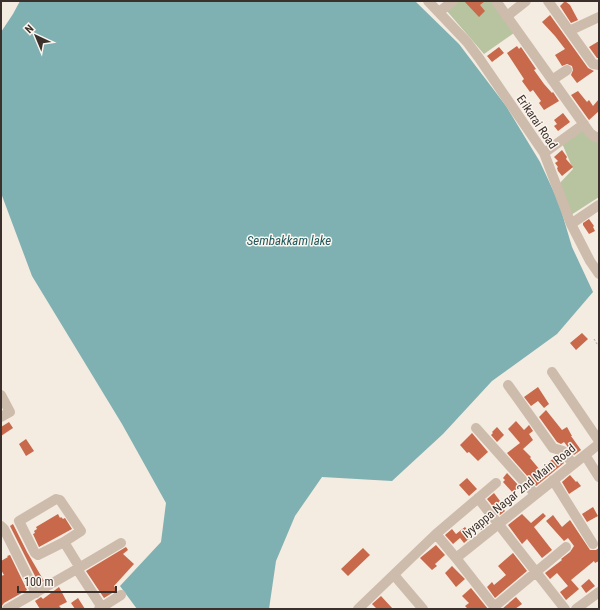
<svg xmlns="http://www.w3.org/2000/svg" width="600" height="610" viewBox="0 0 600 610" font-family="'Roboto Condensed',sans-serif">
  <style>
    .green { fill: #b8c4a0 }
    .water { fill: #7fb0b2 }
    .building { fill: #c8694b }
    .lines { fill: none; stroke-linecap: round; stroke-linejoin: round }
    .path { stroke: #b9a596; stroke-width: 1; stroke-dasharray: 2 2; stroke-linecap: butt }
    .minor { stroke: #cdbbac; stroke-width: 10 }
    .labels { text-anchor: middle; stroke-width: 3; stroke-linejoin: round; paint-order: stroke }
    .street-label { font-size: 12px; fill: #3b302b; stroke: #fbf5ee }
    .water-label { font-size: 13px; font-style: italic; fill: #1f5a5e; stroke: #fbf5ee }
  </style>
  <rect width="100%" height="100%" fill="#f4ebe1"/>
  <path class="green" d="M 456,1 L 494,1 L 514,33 L 484,54 L 446,10 Z
    M 584,124 L 599,138 L 599,197 L 571,215 L 558,185 L 573,169 L 561,141 Z"/>
  <path class="water" d="M 20,1 L 415,1 L 459,44 L 506,106 L 540,162 L 559,203 L 572,247 L 593,292 L 557,334 L 492,381 L 443,434 L 392,481 L 322,477 L 295,516 L 276,561 L 269,609 L 137,609 L 120,586 L 161,542 L 166,503 L 122,424 L 32,276 L 1,193 L 1,32 L 13,14 Z"/>
  <path class="building" d="M 464,1 L 485,1 L 480,5 L 485,11 L 479,17 Z
    M 565,1 L 570,5 L 578,20 L 571,23 L 560,6 Z
    M 550,15 L 588,68 L 594,71 L 577,83 L 571,75 L 573,70 L 572,66 L 567,64 L 562,66 L 555,55 L 565,49 L 555,36 L 542,22 Z
    M 599,41 L 599,58 L 597,58 L 589,47 Z
    M 517,46 L 519,49 L 521,47 L 536,69 L 534,70 L 544,84 L 552,93 L 553,92 L 559,101 L 544,110 L 539,103 L 541,101 L 533,90 L 530,92 L 522,81 L 524,79 L 507,53 Z
    M 499,47 L 504,53 L 492,62 L 487,56 Z
    M 578,91 L 587,102 L 589,100 L 593,106 L 599,99 L 599,111 L 589,120 L 571,95 Z
    M 563,113 L 570,122 L 558,131 L 554,126 L 557,124 L 554,120 Z
    M 562,150 L 567,157 L 566,159 L 573,167 L 562,176 L 558,171 L 557,168 L 558,167 L 555,163 L 558,161 L 554,157 Z
    M 589,219 L 594,226 L 593,227 L 595,231 L 589,234 L 583,225 L 583,223 Z
    M 582,333 L 588,339 L 576,350 L 570,343 Z
    M 538,387 L 549,404 L 544,408 L 538,401 L 531,406 L 524,397 Z
    M 546,410 L 562,430 L 567,427 L 572,436 L 571,436 L 581,450 L 574,455 L 564,442 L 561,444 L 557,442 L 539,417 Z
    M 516,421 L 524,430 L 529,425 L 533,431 L 529,434 L 533,440 L 523,449 L 531,457 L 530,458 L 540,470 L 556,456 L 559,457 L 564,463 L 536,486 L 507,453 L 520,443 L 508,429 Z
    M 9,422 L 13,428 L 1,436 L 1,427 Z
    M 497,427 L 504,435 L 497,442 L 491,435 L 493,433 L 492,432 Z
    M 472,433 L 488,452 L 478,461 L 469,452 L 467,453 L 460,445 Z
    M 26,439 L 34,451 L 26,456 L 19,444 Z
    M 507,473 L 519,486 L 513,493 L 503,482 L 505,480 L 503,478 Z
    M 570,475 L 576,482 L 577,481 L 581,486 L 569,494 L 562,482 Z
    M 467,478 L 477,489 L 469,496 L 459,485 Z
    M 494,493 L 500,501 L 498,503 L 505,511 L 500,515 L 487,499 Z
    M 593,507 L 598,516 L 587,522 L 582,514 Z
    M 543,513 L 546,516 L 534,527 L 552,550 L 542,558 L 527,539 L 522,544 L 508,525 L 522,514 L 531,523 Z
    M 58,514 L 60,518 L 61,517 L 63,519 L 65,518 L 72,529 L 39,547 L 33,534 L 35,533 L 34,531 L 37,529 L 36,527 Z
    M 553,515 L 562,527 L 570,520 L 590,550 L 596,550 L 599,548 L 599,561 L 595,563 L 594,561 L 571,580 L 579,589 L 566,600 L 560,592 L 568,586 L 557,573 L 550,579 L 545,573 L 562,560 L 561,559 L 570,552 L 574,546 L 568,538 L 564,541 L 546,521 Z
    M 485,517 L 489,523 L 481,530 L 476,524 Z
    M 13,524 L 27,552 L 44,581 L 39,584 L 10,526 Z
    M 465,527 L 472,536 L 464,543 L 460,538 L 453,544 L 445,535 L 452,529 L 456,534 Z
    M 436,545 L 445,555 L 435,564 L 437,566 L 432,570 L 420,558 Z
    M 126,547 L 128,550 L 123,554 L 134,564 L 114,586 L 117,590 L 104,598 L 86,571 Z
    M 363,548 L 370,555 L 348,576 L 341,569 Z
    M 513,553 L 527,571 L 495,598 L 487,587 L 492,582 L 494,585 L 506,575 L 498,566 Z
    M 10,555 L 27,590 L 4,603 L 1,607 L 1,576 L 4,575 L 1,570 L 1,561 L 8,557 L 7,556 Z
    M 452,566 L 465,579 L 456,587 L 445,573 Z
    M 589,579 L 595,586 L 586,593 L 581,586 Z
    M 59,587 L 67,602 L 59,606 L 62,609 L 40,609 L 35,601 L 41,597 L 43,599 Z
    M 471,588 L 488,609 L 468,609 L 465,606 L 469,603 L 462,596 Z
    M 381,596 L 393,609 L 377,609 L 372,604 Z
    M 516,597 L 522,604 L 515,609 L 502,609 Z
    M 78,598 L 85,609 L 75,609 L 71,603 Z"/>
  <g class="lines">
    <path class="path" d="M 594,339 L 599,347"/>
    <path class="minor" d="M 428,1 L 467,42 L 479,58 L 544,153 L 571,224 L 590,261 L 599,274
      M 496,1 L 590,133 L 594,136 L 599,138
      M 548,1 L 593,64 L 599,65
      M 439,12 L 453,1
      M 507,16 L 526,1
      M 569,31 L 599,17
      M 552,80 L 567,70
      M 544,153 L 584,124
      M 571,224 L 599,205
      M 552,372 L 599,441
      M 508,385 L 553,448 L 563,451 L 573,464
      M 1,395 L 10,412 L 1,417
      M 476,428 L 535,494
      M 585,455 L 599,477
      M 553,480 L 593,544
      M 478,498 L 565,609
      M 56,499 L 60,500 L 81,531 L 64,542 L 38,555 L 35,553 L 19,521 Z
      M 1,526 L 4,529 L 36,593
      M 436,534 L 456,558 L 496,609
      M 64,542 L 80,568
      M 456,558 L 599,444
      M 77,569 L 103,609
      M 394,575 L 423,609
      M 494,607 L 566,547
      M 7,609 L 77,569 L 121,543
      M 99,609 L 121,595
      M 358,609 L 436,534 L 496,483
      M 576,609 L 599,592"/>
  </g>
  <g class="labels">
    <g class="street-label">
      <text transform="translate(537 122) rotate(56)" y="4">Erikarai Road</text>
      <text transform="translate(519 491) rotate(-39)" y="4">Iyyappa Nagar 2nd Main Road</text>
    </g>
    <g class="water-label">
      <text x="289" y="245">Sembakkam lake</text>
    </g>
  </g>
  <rect width="600" height="610" fill="none" stroke="#3b302b" stroke-width="4"/>
  <g transform="translate(36 36) rotate(316)" stroke="#fbf5ee" stroke-width="3" paint-order="stroke">
  <path d="M0-3L7 15L0 10L-7 15Z" fill="#3b302b"/>
  <text y="-6" font-size="11" font-weight="bold" text-anchor="middle" fill="#3b302b">N</text>
  </g>
  <path d="M18 586v6h98v-6" fill="none" stroke="#3b302b" stroke-width="2"/>
  <text x="24" y="586" font-size="12" fill="#3b302b" stroke="#fbf5ee" stroke-width="3" paint-order="stroke">100 m</text>
</svg>
